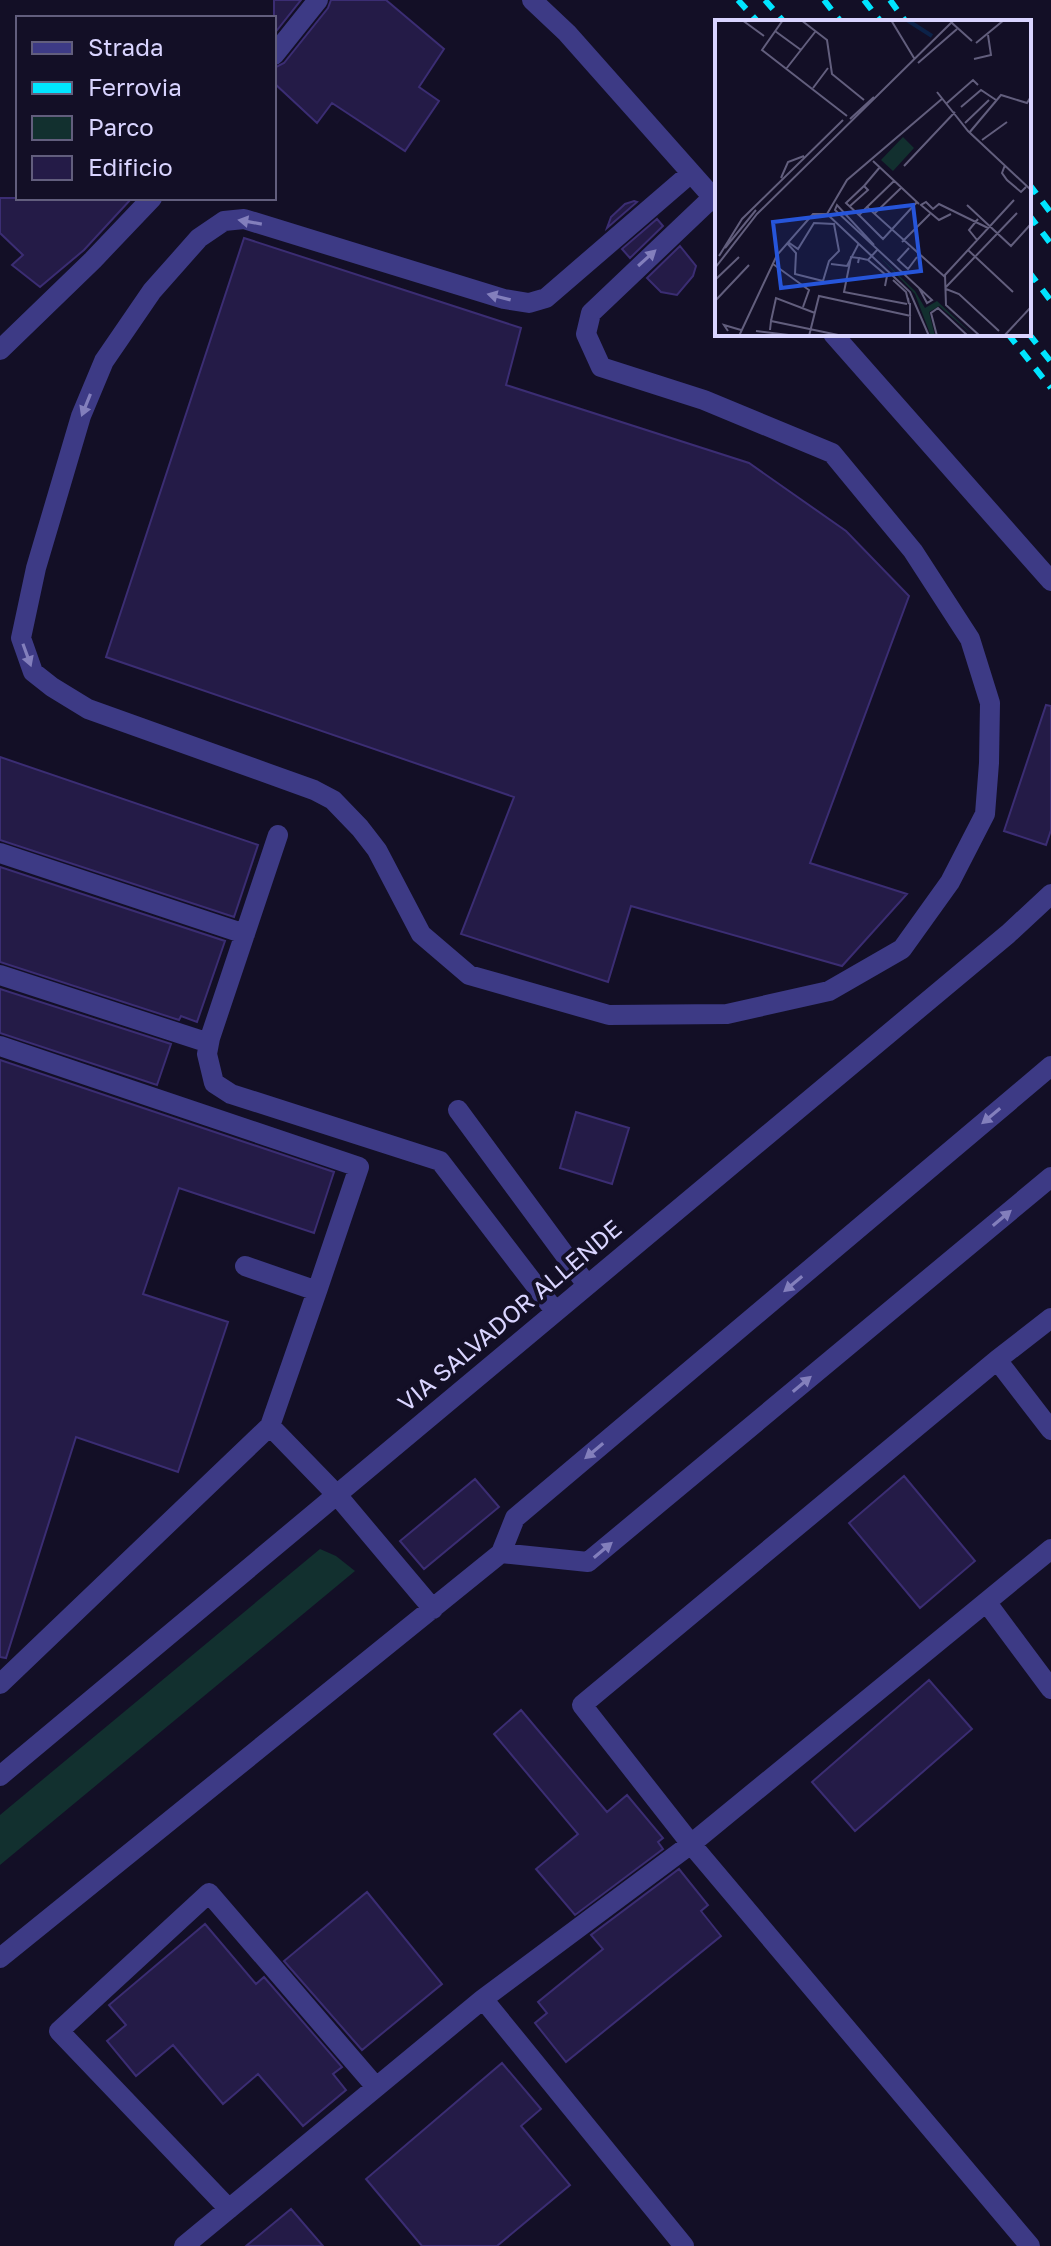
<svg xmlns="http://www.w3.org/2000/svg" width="1051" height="2246" viewBox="0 0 1051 2246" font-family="'Golos Text',sans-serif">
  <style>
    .green { fill: #12302f }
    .building { fill: #241b47; stroke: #3b2d73; stroke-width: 2 }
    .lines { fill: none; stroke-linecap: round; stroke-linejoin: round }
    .minor { stroke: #3d3a85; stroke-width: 20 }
    .rail { stroke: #00e5ff; stroke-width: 6; stroke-dasharray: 12 10; stroke-linecap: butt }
    .oneway { fill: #837fbc }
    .labels { text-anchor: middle; stroke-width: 8; stroke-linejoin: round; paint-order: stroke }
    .street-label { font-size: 24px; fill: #d9d4ff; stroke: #130f26 }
    .inset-river { fill: none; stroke: #0c2248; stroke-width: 4 }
    .inset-road { fill: none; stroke: #625e7d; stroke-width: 2 }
    .view { fill: #2655da; fill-opacity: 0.15; stroke: #2655da; stroke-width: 4 }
    .inset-edge { fill: none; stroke: #d9d4ff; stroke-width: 4 }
  </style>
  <rect width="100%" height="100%" fill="#130f26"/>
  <path class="green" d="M 320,1549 L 336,1556 L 355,1571 L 0,1865 L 0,1815 Z"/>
  <path class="building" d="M 274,0 L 301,0 L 274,34 Z
    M 331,0 L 386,0 L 444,49 L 419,87 L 439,101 L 405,151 L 332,103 L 317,123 L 274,83 L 274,68 L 284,63 L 328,8 Z
    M 0,198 L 132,198 L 84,250 L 40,287 L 12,265 L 23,255 L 0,233 Z
    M 634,201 L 637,202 L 607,228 L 611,217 L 625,204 Z
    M 657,219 L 663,226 L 630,258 L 622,249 Z
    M 244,238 L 521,328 L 506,385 L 749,463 L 846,531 L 909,596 L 810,863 L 907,894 L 842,966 L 631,906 L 608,982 L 461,934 L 514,797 L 106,657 Z
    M 680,246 L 696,266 L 693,276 L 677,295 L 661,292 L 647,278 Z
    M 1046,705 L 1051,706 L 1051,830 L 1046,845 L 1004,831 Z
    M 0,757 L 258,845 L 234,917 L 0,840 Z
    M 0,867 L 225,941 L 197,1022 L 181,1016 L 179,1020 L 0,962 Z
    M 0,989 L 171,1044 L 157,1085 L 0,1033 Z
    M 0,1060 L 334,1172 L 314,1233 L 179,1188 L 143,1294 L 228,1322 L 178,1472 L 76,1437 L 6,1658 L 0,1657 Z
    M 576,1112 L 629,1128 L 612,1184 L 560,1168 Z
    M 904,1476 L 975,1561 L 920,1608 L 849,1523 Z
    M 475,1479 L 499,1507 L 424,1569 L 400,1541 Z
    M 929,1680 L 972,1729 L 855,1831 L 812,1782 Z
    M 521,1710 L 607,1812 L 627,1795 L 663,1838 L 658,1842 L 663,1849 L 575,1915 L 536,1869 L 578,1834 L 494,1734 Z
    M 679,1869 L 708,1905 L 701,1911 L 721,1936 L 566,2062 L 535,2023 L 547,2013 L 538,2002 L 603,1949 L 591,1935 Z
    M 367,1892 L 442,1984 L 362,2050 L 284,1961 Z
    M 205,1924 L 256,1984 L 264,1977 L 342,2067 L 333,2074 L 346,2090 L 303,2126 L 258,2074 L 223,2104 L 173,2045 L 136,2076 L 107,2041 L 126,2025 L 109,2005 Z
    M 502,2063 L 541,2109 L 521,2126 L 570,2185 L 497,2246 L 422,2246 L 366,2179 Z
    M 291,2209 L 323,2246 L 246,2246 Z"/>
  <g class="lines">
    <path class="minor" d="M 532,0 L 567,33 L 717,202
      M 274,55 L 318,0
      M 691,173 L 546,298 L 529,303 L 504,299 L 244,219 L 224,221 L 199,238 L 152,291 L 104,361 L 81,416 L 36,568 L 21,638 L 33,672 L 52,687 L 88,709 L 314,790 L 333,800 L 360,828 L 377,850 L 421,934 L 469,975 L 609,1015 L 727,1014 L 829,991 L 902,949 L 950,882 L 985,814 L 989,763 L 990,703 L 970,639 L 913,551 L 832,453 L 704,400 L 601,367 L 586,334 L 591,313 L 713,197
      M 833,334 L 1051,581
      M 0,350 L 93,260 L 152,198
      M 278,835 L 210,1038 L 207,1054 L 214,1083 L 231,1094 L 440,1161 L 555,1311
      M 0,853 L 245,934
      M 0,975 L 209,1043
      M 0,1046 L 359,1167 L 317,1291 L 245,1266
      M 458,1110 L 587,1285
      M 317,1291 L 270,1426 L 337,1495 L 433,1609
      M 1051,1318 L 997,1360 L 1051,1430
      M 997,1360 L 582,1705 L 691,1844 L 1030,2246
      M 501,1553 L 588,1562 L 1051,1177
      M 987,1603 L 1051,1689
      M 0,1684 L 270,1426
      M 0,1776 L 1008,934 L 1051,894
      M 0,1958 L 501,1553 L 515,1518 L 1051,1066
      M 483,1999 L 684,2246
      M 229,2209 L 59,2031 L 209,1893 L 376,2087
      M 184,2246 L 483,1999 L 691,1844 L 1051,1549"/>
    <path class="rail" d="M 738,0 L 758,22
      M 765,0 L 784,22
      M 824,0 L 841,22
      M 864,0 L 881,22
      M 890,0 L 906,22
      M 1029,184 L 1051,213
      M 1029,215 L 1051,244
      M 1029,272 L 1051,301
      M 1008,334 L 1051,388
      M 1029,334 L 1051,362"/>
  </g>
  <defs><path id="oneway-solid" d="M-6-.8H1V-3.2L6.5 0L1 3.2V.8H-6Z" transform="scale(2)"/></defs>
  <g class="oneway">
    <use href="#oneway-solid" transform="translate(250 222) rotate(-170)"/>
    <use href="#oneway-solid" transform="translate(647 258) rotate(-42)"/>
    <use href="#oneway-solid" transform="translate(499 297) rotate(-166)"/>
    <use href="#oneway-solid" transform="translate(86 405) rotate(112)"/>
    <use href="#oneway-solid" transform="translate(27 655) rotate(70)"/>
    <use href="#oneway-solid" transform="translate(991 1116) rotate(140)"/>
    <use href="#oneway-solid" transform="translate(1002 1218) rotate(-40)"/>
    <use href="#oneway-solid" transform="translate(793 1284) rotate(140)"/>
    <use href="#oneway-solid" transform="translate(802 1384) rotate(-40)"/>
    <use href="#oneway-solid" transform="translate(594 1451) rotate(140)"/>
    <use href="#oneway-solid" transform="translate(603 1550) rotate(-40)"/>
  </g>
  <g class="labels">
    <g class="street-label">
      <text transform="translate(510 1316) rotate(-40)" y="8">VIA SALVADOR ALLENDE</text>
    </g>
  </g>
  <g transform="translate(715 20)">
    <rect width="316" height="316" fill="#130f26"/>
    <path d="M 188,117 L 199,128 L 178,151 L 166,140 ZM 162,234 L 200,271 L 210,288 L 222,281 L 259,316 L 224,286 L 214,292 L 220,316 L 216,316 L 200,274 Z" fill="#12302f"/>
    <path class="inset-river" d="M 192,0 L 217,16"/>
    <path class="inset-road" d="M 27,0 L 49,16M 68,0 L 47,30 L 132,96M 86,0 L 112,20 L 117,54 L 149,80M 176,0 L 199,38M 237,3 L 257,21M 60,11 L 86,30M 261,23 L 289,0M 259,39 L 276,35 L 273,15M 203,43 L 242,9M 71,49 L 100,12M 98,68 L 113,48M 222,72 L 253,111 L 316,170M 232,83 L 258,60 L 263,65M 246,87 L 266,70 L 281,80M 135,99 L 159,77M 250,103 L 274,80M 254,113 L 286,75 L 312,83 L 315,78M 267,120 L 292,102M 158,141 L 204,184M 290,145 L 287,153 L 292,160 L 306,172 L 311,167M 189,146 L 240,92M 66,158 L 73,142 L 89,136M 179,161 L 152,187 L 230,257M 149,166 L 165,147M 252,185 L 296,226 L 315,205M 135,186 L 153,170 L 149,166 L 131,183 L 144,195 L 152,187M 112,194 L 132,160 L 228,78M 112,194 L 195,272 L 214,316M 159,194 L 186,168M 236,194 L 224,200 L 206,185 L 211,182 L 218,189 L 224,184 L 273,208M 144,195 L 168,219 L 202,182M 262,220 L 254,210 L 263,199M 187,222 L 215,194M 72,223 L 81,233 L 80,254 L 108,261 L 114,241 L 124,231 L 119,204 L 99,203 L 83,229 L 73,222M 159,225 L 122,185 L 120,190 L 217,280 L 212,283 L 204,268M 10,228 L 41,190M 194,228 L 183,240 L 193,249 L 202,237M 253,230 L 298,272M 4,236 L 27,199 L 128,100M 144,238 L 153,240 L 163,229M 153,240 L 172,256 L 170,266M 143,243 L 144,238 L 136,237 L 129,272 L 192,284M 58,244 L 94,270 L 88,287M 116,244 L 132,246 L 144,223M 0,248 L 42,194 L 239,0M 0,260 L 24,237M 178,260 L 191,272 L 194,284 L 193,278M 231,267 L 302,193M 231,269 L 244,274 L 284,311M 0,281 L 34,245M 195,283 L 195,316M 56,301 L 61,278 L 100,293M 55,310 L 56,301 L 128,316M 13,311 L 9,305 L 26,310M 41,311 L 82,316M 24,316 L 62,235 L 98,194 L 112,194M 94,316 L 104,276 L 196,296M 222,316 L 216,293 L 223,288 L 253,316M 265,316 L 231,285 L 230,255 L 299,180M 289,316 L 316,287"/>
    <path class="view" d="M 198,185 L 206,251 L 66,268 L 58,202 Z"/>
    <rect width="316" height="316" class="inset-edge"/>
  </g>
  <rect x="16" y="16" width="260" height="184" fill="#130f26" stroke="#625e7d" stroke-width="2"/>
  <rect x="32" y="42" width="40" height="12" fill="#3d3a85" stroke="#625e7d" stroke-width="2"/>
  <text x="88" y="56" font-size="24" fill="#d9d4ff">Strada</text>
  <rect x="32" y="82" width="40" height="12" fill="#00e5ff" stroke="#625e7d" stroke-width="2"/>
  <text x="88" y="96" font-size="24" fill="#d9d4ff">Ferrovia</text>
  <rect x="32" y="116" width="40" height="24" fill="#12302f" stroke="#625e7d" stroke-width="2"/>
  <text x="88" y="136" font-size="24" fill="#d9d4ff">Parco</text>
  <rect x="32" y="156" width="40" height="24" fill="#241b47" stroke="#625e7d" stroke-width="2"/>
  <text x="88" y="176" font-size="24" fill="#d9d4ff">Edificio</text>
</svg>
